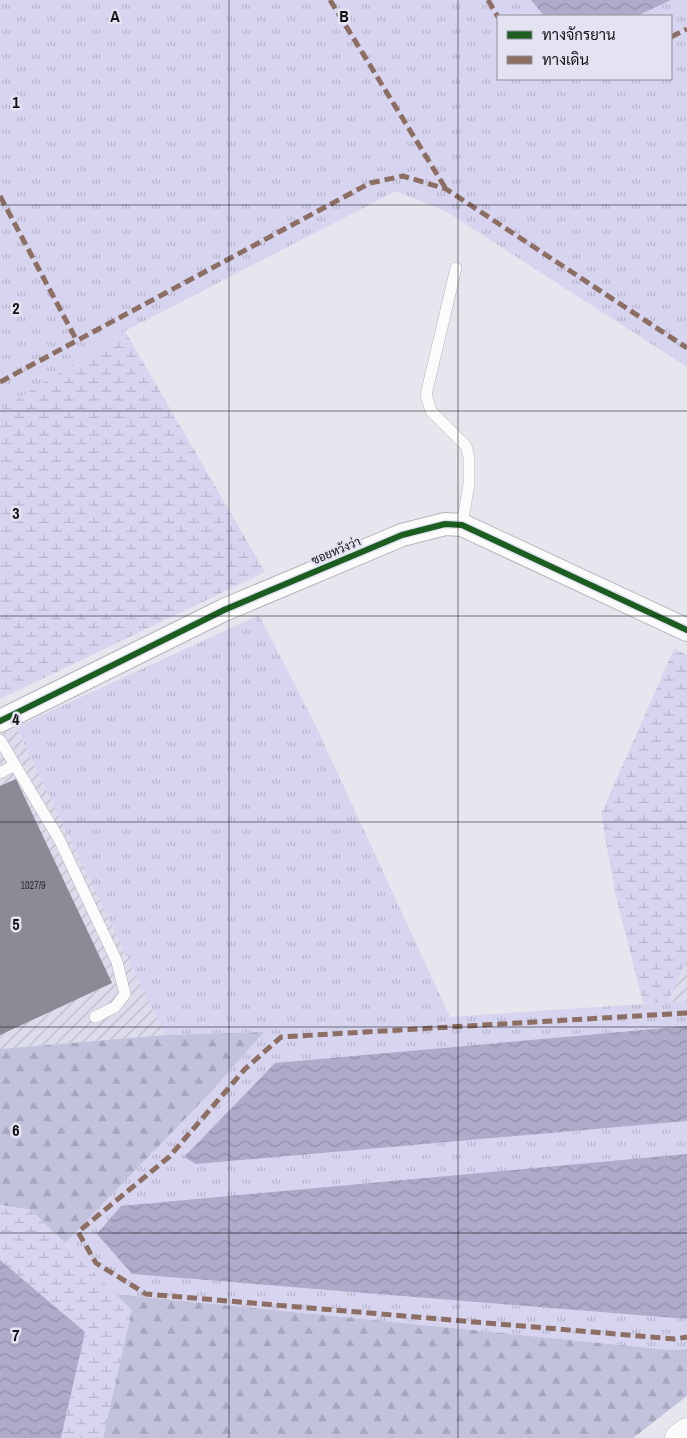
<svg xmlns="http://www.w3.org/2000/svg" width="687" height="1438" viewBox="0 0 687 1438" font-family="'Archivo Narrow',Sarabun,sans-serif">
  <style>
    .industrial { fill: url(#industrial-furrows) }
    .grass { fill: url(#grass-tufts) }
    .forest { fill: url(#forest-firs) }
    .wetland { fill: url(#wetland-marsh) }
    .water { fill: url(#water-waves) }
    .building { fill: #8b8b95 }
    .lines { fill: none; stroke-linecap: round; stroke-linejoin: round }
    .service-casing { stroke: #b4b4ba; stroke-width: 12 }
    .minor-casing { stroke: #b4b4ba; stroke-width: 24 }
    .secondary-casing { stroke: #b4b4ba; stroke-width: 29 }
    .service { stroke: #fbfbfc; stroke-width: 11 }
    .minor { stroke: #fbfbfc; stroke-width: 22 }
    .secondary { stroke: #fbfbfc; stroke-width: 28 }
    .quiet { stroke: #8d6e63; stroke-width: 5; stroke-dasharray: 10 5; stroke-linecap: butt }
    .cycleway-casing { stroke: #e3e3f2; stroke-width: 9 }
    .cycleway { stroke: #1b5e20; stroke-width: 6 }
    .grid { fill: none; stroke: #121217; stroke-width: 1; stroke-opacity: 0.55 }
    .labels { text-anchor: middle; stroke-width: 5; stroke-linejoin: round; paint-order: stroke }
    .number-label { font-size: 10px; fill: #303036 }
    .street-label { font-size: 12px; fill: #121217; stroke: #e3e3f2 }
    .grid-label { font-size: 16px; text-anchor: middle; font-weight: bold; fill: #121217; stroke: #e3e3f2; stroke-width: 5; stroke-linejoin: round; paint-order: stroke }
  </style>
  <defs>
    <pattern id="industrial-furrows" width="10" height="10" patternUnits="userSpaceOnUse" patternTransform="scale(1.25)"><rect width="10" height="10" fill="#dcdcec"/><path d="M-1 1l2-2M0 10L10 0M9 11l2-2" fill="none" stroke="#bcbcca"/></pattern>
    <pattern id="grass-tufts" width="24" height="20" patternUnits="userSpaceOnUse" patternTransform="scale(1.25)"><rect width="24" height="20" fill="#d6d4ef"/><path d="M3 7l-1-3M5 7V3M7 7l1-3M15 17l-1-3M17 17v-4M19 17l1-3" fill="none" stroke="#b7b5cc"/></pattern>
    <pattern id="forest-firs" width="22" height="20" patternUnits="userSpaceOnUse" patternTransform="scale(1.25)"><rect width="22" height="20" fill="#c3c2dc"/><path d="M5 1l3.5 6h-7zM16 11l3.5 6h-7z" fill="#a6a6bc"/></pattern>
    <pattern id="wetland-marsh" width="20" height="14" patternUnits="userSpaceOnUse" patternTransform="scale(1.25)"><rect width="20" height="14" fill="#d6d4ef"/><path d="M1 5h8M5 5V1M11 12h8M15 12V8" fill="none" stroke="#b7b5cc"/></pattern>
    <pattern id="water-waves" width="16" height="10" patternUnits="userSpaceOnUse" patternTransform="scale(1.25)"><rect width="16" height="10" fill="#adaaca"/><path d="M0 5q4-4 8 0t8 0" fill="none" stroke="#9491ad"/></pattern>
  </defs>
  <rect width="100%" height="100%" fill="#e6e6ee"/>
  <path class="industrial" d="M 16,727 L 165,1035 L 0,1049 L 0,735 Z
    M 687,959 L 687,1001 L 668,1003 Z"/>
  <path class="grass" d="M 0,0 L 531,0 L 544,16 L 498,16 L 498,79 L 671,79 L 671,16 L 637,16 L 671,0 L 687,0 L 687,367 L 447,212 L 396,191 L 125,331 L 0,410 Z
    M 259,615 L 315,724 L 450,1017 L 687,1001 L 687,1026 L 275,1063 L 196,1164 L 687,1121 L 687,1154 L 647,1158 L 132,1274 L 687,1319 L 687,1349 L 670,1350 L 115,1294 L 65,1243 L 210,1093 L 264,1032 L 165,1035 L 16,727 Z"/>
  <path class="forest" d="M 264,1032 L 210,1093 L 65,1243 L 31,1210 L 0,1205 L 0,1049 L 165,1035 Z
    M 115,1294 L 670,1350 L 687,1349 L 687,1396 L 633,1438 L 103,1438 L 131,1310 Z"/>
  <path class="wetland" d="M 125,331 L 265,572 L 0,699 L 0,410 Z
    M 674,649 L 687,655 L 687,959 L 668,1003 L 643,1003 L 615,892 L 601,814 Z
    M 0,1205 L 31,1210 L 132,1310 L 103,1438 L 61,1438 L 85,1332 L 0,1260 Z"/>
  <path class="water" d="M 531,0 L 671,0 L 637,16 L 544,16 Z
    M 687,1026 L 687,1121 L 196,1164 L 184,1157 L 275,1063 Z
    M 687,1154 L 687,1319 L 132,1274 L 97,1234 L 121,1206 Z
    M 0,1260 L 85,1332 L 61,1438 L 0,1438 Z"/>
  <path class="building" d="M 16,779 L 112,983 L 0,1035 L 0,786 Z"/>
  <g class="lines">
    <g class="service-casing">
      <path id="service" d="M 456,268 L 426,395 L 431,411 L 466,446 L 469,457 L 469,484 L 462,525
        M 0,740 L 59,839 L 117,962 L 125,994 L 115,1007 L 95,1017
        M 0,773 L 15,765"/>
    </g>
    <g class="minor-casing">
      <path id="minor" d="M 0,721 L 224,610 L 402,535 L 445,524 L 462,525 L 687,630"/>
    </g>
    <g class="secondary-casing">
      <path id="secondary" d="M 679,1438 L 687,1432"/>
    </g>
    <use href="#service" class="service"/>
    <use href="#minor" class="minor"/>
    <use href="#secondary" class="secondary"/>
    <path class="quiet" d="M 330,0 L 446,189
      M 488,0 L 498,17
      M 671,37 L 687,29
      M 0,196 L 77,341
      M 0,382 L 370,183 L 403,176 L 446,189 L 687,348
      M 687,1013 L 281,1037 L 245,1069 L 169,1157 L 78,1232 L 96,1263 L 146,1294 L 675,1339 L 687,1337"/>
    <g class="cycleway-casing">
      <path id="cycleway" d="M 0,721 L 224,610 L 402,535 L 445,524 L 462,525 L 687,630"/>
    </g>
    <use href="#cycleway" class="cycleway"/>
  </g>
  <path class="grid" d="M 229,0 L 229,1438M 458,0 L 458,1438M 0,205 L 687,205M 0,411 L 687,411M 0,616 L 687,616M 0,822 L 687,822M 0,1027 L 687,1027M 0,1233 L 687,1233"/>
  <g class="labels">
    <g class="number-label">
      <text x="33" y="889">1027/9</text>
    </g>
    <g class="street-label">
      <text transform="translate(336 551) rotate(-23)" y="4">ซอยหวังว่า</text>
    </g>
  </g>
  <g class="grid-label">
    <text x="115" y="22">A</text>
    <text x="344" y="22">B</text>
    <text x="16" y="108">1</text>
    <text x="16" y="314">2</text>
    <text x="16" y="519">3</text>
    <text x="16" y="725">4</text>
    <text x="16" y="930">5</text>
    <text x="16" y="1136">6</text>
    <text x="16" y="1341">7</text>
  </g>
  <rect x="497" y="15" width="175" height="65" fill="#e3e3f2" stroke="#8f8f9a"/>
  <rect x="507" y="31" width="25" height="8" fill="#1b5e20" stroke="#8f8f9a"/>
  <text x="542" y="40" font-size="15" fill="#121217">ทางจักรยาน</text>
  <rect x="507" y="56" width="25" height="8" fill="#8d6e63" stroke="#8f8f9a"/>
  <text x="542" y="65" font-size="15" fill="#121217">ทางเดิน</text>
</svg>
